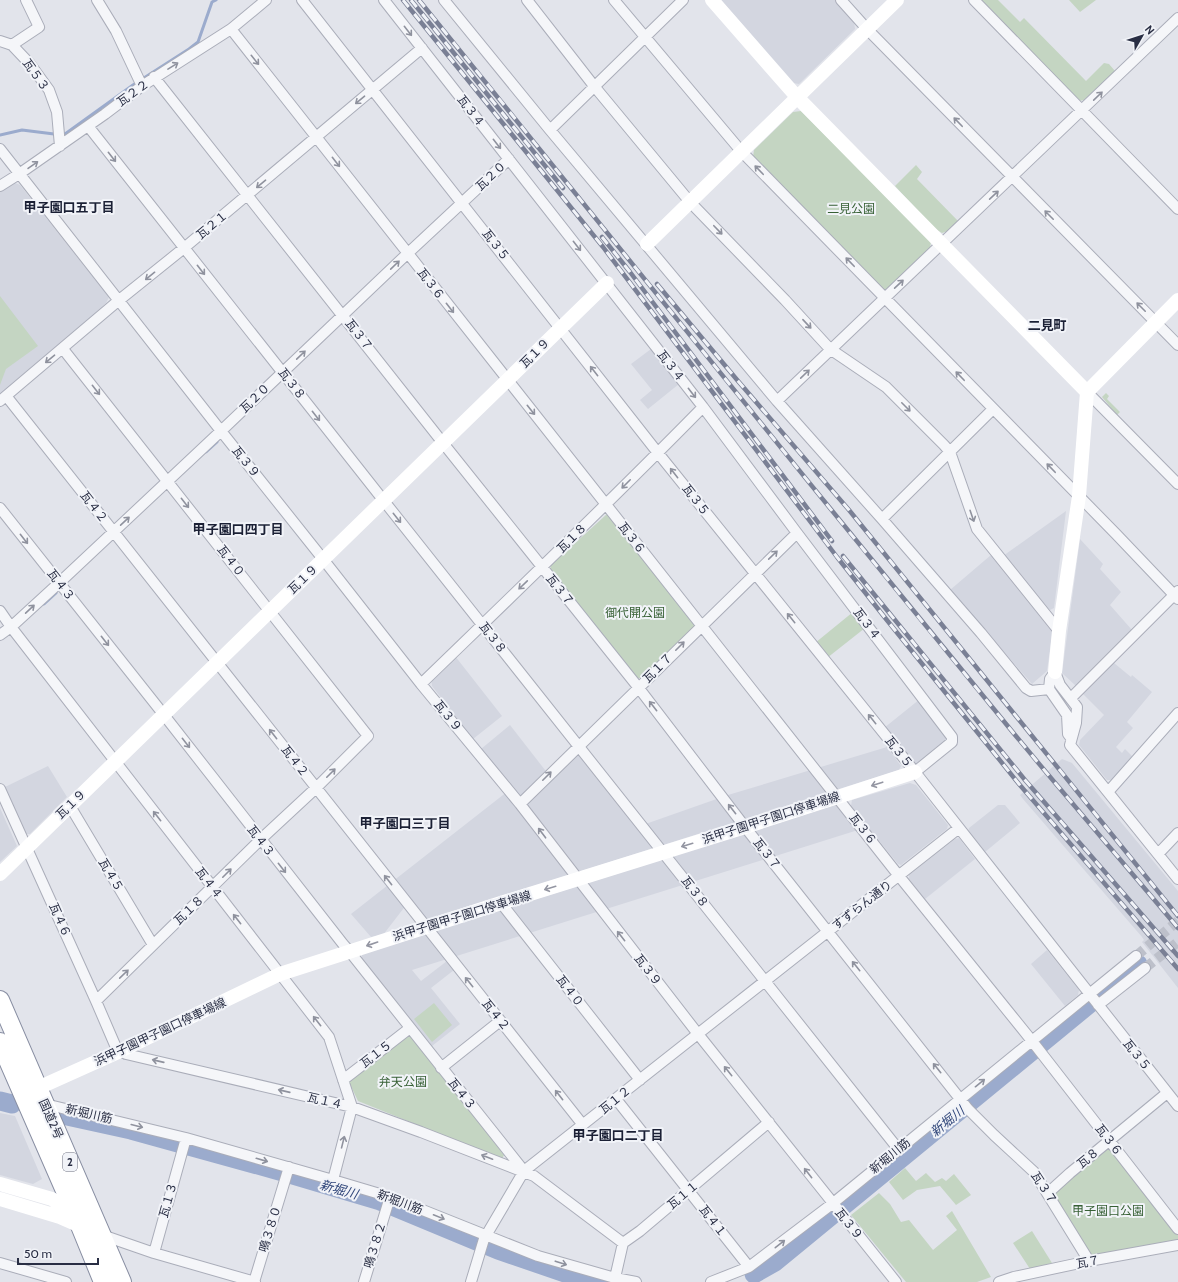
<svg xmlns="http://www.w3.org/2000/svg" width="1178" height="1282" viewBox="0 0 1178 1282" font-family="Cabin,'Noto Sans JP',sans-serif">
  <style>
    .built { fill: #d3d6e0 }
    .green { fill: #c4d5c2 }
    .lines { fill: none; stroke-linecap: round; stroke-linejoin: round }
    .stream { stroke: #9babcd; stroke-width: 3 }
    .river { stroke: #9babcd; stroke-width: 19 }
    .street-tunnel { stroke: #bdc0ca; stroke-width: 10; stroke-dasharray: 10 5; stroke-linecap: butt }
    .street-casing { stroke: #aaadb9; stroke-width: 12 }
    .highway-casing { stroke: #888ea2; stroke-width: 20 }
    .street { stroke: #f5f6f9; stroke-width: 10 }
    .secondary { stroke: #fff; stroke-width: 14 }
    .highway { stroke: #fff; stroke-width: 18 }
    .rail-casing { stroke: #7a8095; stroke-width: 4.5 }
    .rail { stroke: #f1f3f8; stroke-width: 3; stroke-dasharray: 9; stroke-linecap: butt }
    .oneway { stroke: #8f929e }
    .oneway2 { stroke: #9496a2 }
    .labels { text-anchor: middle; stroke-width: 4; stroke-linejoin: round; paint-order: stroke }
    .shield { fill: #f1f3f8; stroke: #65697a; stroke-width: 1 }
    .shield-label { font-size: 11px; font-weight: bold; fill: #292e44 }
    .street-label { font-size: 12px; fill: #292e44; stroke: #f1f3f8 }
    .park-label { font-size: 12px; fill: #376035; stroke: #f1f3f8 }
    .neighbourhood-label { font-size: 13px; font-weight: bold; fill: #1b2035; stroke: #f1f3f8 }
    .water-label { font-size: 13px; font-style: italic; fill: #30467a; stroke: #f1f3f8 }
  </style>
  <rect width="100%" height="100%" fill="#e2e4eb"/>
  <path class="built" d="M 721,0 L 835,0 L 854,22 L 855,29 L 799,84 L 793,83 Z
    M 15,183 L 20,185 L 109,297 L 106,303 L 57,348 L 0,396 L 0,192 Z
    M 651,349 L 679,384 L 648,409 L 640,400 L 652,390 L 631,364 Z
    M 1066,511 L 1054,608 L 1050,610 L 1003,556 Z
    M 1080,539 L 1103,564 L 1100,569 L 1121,592 L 1110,605 L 1132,630 L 1076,686 L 1062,673 Z
    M 991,555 L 1053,628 L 1047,671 L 1032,684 L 950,590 Z
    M 455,656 L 502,716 L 473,739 L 432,686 L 431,677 Z
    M 1114,663 L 1131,677 L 1132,675 L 1152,692 L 1127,722 L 1133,728 L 1116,747 L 1122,753 L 1125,749 L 1133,757 L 1112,780 L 1107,780 L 1079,745 L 1080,740 L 1104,715 L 1082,693 Z
    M 920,699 L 948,735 L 947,739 L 917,763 L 911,763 L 884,728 Z
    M 510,725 L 552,779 L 576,754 L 580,755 L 637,827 L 728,795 L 887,747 L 901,766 L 899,770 L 427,920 L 410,900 L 383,935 L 371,937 L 351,914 L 512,788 L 481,749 Z
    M 1062,759 L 1072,763 L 1178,891 L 1178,988 L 1142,942 L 1144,940 L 1142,937 L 1023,799 L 1020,795 Z
    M 48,766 L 67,797 L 30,834 L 25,834 L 5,787 Z
    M 910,783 L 916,785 L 948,825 L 947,829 L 901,865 L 898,864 L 851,806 L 852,800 Z
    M 838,804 L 858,830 L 412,970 L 421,981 L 447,961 L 454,970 L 431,988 L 460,1024 L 432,1046 L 362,960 L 362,954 Z
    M 998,805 L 1005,805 L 1020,823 L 985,852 L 968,832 L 969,828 Z
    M 0,808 L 17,846 L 0,862 Z
    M 959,838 L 975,859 L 925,899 L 909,879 L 909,875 L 955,839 Z
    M 1047,950 L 1079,990 L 1078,995 L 1065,1006 L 1031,964 Z
    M 0,1113 L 15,1116 L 42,1179 L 33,1184 L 0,1175 Z"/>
  <path class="green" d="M 979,0 L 998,0 L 1020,22 L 1024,18 L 1086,81 L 1104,63 L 1109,64 L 1115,71 L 1084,100 L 1079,101 Z
    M 1069,0 L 1096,0 L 1080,12 Z
    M 801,111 L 931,242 L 930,248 L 888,289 L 882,289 L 753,157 L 754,150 L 793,112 Z
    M 916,165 L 922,172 L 917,179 L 958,221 L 948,231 L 942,233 L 934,228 L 895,186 Z
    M 0,296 L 38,346 L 6,369 L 0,385 Z
    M 1106,393 L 1109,396 L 1107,399 L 1120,412 L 1117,415 L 1102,397 Z
    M 607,514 L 696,626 L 641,678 L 636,678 L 550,570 L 551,565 Z
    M 853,612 L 865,628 L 827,658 L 815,643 Z
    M 434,1003 L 452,1025 L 432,1042 L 414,1019 Z
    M 409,1032 L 504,1155 L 502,1159 L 358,1101 L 348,1080 Z
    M 1105,1149 L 1111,1150 L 1178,1235 L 1178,1241 L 1089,1258 L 1055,1197 L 1056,1191 Z
    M 905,1168 L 916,1181 L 926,1173 L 935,1182 L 942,1178 L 946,1181 L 954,1174 L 971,1195 L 956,1205 L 940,1186 L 917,1190 L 903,1200 L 889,1182 Z
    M 879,1193 L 890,1204 L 901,1222 L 909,1220 L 933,1250 L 957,1230 L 946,1216 L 952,1211 L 991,1277 L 977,1282 L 906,1282 L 851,1215 Z
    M 1032,1231 L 1052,1263 L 1030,1269 L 1013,1243 Z"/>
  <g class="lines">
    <path class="stream" d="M 0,135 L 22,130 L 54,134 L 65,134 L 133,85 L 189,49 L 198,42 L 212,2 L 216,0
      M 206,452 L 217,442
      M 44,604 L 56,593"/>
    <path class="river" d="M 0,1101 L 12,1104
      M 67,1116 L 131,1130 L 283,1172 L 380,1201 L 498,1250 L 565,1273 L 606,1282
      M 754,1274 L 775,1262 L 1138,964"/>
    <path class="street-tunnel" d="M 1136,956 L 1178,921
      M 1145,968 L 1178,942"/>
    <g class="street-casing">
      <path id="street" d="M 97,0 L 116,31 L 142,86
        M 302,0 L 658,453 L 915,772 L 1178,1106
        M 384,0 L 703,407 L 797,533 L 952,737 L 952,742 L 915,772
        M 444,0 L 550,130 L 777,401 L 882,519 L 981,633 L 1026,688 L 1031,691 L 1049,689
        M 527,0 L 594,86 L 690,202 L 785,300 L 830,349 L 886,387 L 944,445 L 950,452 L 977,529 L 1059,631
        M 614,0 L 741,151 L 1116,534 L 1178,599
        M 841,0 L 867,29 L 1178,345
        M 974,0 L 1178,209
        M 231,29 L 899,876 L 1032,1041 L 1178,1229
        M 0,41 L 12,45 L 30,64 L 49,90 L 57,112 L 60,146
        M 12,45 L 39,27 L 26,0
        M 154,77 L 443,443 L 638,687 L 745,827 L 968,1109 L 994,1135 L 1034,1172 L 1089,1261
        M 88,126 L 384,501 L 899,1150
        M 550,130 L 683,0
        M 0,149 L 221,431 L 323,559 L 421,684 L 520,804 L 698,1034 L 896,1282
        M 0,186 L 19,174 L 105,114 L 142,86 L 231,29 L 266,0
        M 63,349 L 368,736 L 316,788 L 260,840 L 96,1001
        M 1087,392 L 1178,484
        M 7,397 L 583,1125
        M 0,401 L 118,301 L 184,248 L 422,48
        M 777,401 L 1178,18
        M 0,508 L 164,715 L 343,944 L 350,952 L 524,1171
        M 882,519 L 993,409
        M 0,611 L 11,627 L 329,1037 L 352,1107 L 333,1180
        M 0,635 L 11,627 L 59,583 L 221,431 L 407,254 L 509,159
        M 1055,672 L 1060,685 L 1077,707 L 1076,723 L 1070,745 L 1178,879
        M 1055,672 L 1050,679 L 1049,689 L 1067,715 L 1068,734 L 1071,738
        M 421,684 C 516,592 611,501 703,407
        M 1071,698 L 1178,591
        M 0,789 L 96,1001 L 118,1052
        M 1108,792 L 1178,713
        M 520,804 L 797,533
        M 70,806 L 153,945
        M 1158,854 L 1178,833
        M 501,903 L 640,1080
        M 1098,1005 L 1145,968
        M 121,1051 L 126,1054 L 352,1107 L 421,1132 L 534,1176 L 623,1243
        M 441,1068 L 500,1021
        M 343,1080 L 410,1028
        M 616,1099 L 749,1267
        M 45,1104 L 186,1138 L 333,1180 L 390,1197 L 538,1256 L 615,1278 L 636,1282
        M 1048,1193 L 1070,1173 L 1167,1093
        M 102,1235 L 154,1253 L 255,1282
        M 154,1253 L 186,1138
        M 0,1263 L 66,1282
        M 615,1278 L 623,1243 L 640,1231 L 769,1122
        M 254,1282 L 289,1167
        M 364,1282 L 390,1197
        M 471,1282 L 484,1239 L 524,1171 L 959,828
        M 711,1282 L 749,1267 L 832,1204 L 1136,956
        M 999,1282 L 1014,1277 L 1089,1261 L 1178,1245"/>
    </g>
    <g class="highway-casing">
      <path id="highway" d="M 0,1000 L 122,1282
        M 0,1042 L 76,1216 L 103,1282"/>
    </g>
    <use href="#street" class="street"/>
    <path class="secondary" d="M 712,0 L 797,97 L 1087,392
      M 647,244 L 897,0
      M 1055,672 L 1059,631 L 1079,496 L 1087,392 L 1178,300
      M 0,874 L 607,283
      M 29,1092 L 118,1052 L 280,974 L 501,903 L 745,827 L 915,772
      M 0,1184 L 52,1199 L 78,1217
      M 0,1199 L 60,1217 L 76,1224"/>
    <use href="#highway" class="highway"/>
    <g class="rail-casing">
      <path id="rail" d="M 403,0 L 603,247 L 837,557 L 886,619 L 1019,784 L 1178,969
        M 411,0 L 563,188
        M 419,0 C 617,244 812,488 1011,730 C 1066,797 1123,862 1178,928
        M 602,237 L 630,272 L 832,541
        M 657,284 L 738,381 L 849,510 L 1178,916
        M 843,556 L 1025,780 L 1178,956"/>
    </g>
    <use href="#rail" class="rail"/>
  </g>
  <defs><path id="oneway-shaft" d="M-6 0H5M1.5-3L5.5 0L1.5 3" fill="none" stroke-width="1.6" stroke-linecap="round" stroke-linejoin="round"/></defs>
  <g class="oneway">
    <use href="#oneway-shaft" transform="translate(408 31) rotate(52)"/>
    <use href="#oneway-shaft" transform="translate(255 60) rotate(51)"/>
    <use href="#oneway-shaft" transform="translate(173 66) rotate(-32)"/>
    <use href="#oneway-shaft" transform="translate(1098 96) rotate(-44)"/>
    <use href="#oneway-shaft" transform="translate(360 100) rotate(140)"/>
    <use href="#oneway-shaft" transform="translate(958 122) rotate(-134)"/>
    <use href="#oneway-shaft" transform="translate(497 144) rotate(52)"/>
    <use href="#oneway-shaft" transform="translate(112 157) rotate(52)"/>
    <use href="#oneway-shaft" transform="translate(336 162) rotate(52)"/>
    <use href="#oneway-shaft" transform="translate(33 165) rotate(-35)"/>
    <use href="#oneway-shaft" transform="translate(759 170) rotate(-134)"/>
    <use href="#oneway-shaft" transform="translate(261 184) rotate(140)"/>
    <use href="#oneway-shaft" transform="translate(994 195) rotate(-43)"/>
    <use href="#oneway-shaft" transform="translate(1049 215) rotate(-135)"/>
    <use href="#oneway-shaft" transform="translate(718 230) rotate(46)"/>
    <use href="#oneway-shaft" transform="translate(577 246) rotate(52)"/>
    <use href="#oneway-shaft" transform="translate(850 262) rotate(-134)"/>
    <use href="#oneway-shaft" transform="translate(395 265) rotate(-44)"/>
    <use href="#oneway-shaft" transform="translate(201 270) rotate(52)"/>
    <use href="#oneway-shaft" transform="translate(150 276) rotate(141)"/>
    <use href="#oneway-shaft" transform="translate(899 284) rotate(-43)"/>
    <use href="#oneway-shaft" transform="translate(1141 307) rotate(-135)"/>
    <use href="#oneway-shaft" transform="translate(450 308) rotate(52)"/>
    <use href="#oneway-shaft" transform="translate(807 324) rotate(47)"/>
    <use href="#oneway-shaft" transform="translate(301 355) rotate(-44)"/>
    <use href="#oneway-shaft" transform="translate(50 359) rotate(140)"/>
    <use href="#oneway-shaft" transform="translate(594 371) rotate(-128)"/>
    <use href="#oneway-shaft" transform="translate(805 374) rotate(-44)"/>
    <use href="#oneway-shaft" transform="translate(960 376) rotate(-134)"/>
    <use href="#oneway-shaft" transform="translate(96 390) rotate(52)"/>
    <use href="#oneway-shaft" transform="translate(692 393) rotate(52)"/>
    <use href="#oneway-shaft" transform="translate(906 407) rotate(45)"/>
    <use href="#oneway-shaft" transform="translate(531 410) rotate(51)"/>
    <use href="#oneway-shaft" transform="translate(316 416) rotate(52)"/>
    <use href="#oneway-shaft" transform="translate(1051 468) rotate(-134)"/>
    <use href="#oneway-shaft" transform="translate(674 473) rotate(-128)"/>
    <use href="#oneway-shaft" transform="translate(626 484) rotate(135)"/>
    <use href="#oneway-shaft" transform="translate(185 503) rotate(52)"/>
    <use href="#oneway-shaft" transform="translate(972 516) rotate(71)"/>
    <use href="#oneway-shaft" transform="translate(397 518) rotate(51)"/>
    <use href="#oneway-shaft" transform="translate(125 521) rotate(-43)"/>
    <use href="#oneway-shaft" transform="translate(24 539) rotate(52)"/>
    <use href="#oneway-shaft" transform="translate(773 555) rotate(-44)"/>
    <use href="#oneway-shaft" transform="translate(523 585) rotate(136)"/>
    <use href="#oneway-shaft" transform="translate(30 609) rotate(-43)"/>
    <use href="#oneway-shaft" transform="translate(791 618) rotate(-129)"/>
    <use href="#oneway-shaft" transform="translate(105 641) rotate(52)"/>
    <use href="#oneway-shaft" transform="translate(680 646) rotate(-45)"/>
    <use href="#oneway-shaft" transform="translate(653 706) rotate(-128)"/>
    <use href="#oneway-shaft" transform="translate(872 719) rotate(-129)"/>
    <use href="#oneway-shaft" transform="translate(273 734) rotate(-128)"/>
    <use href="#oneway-shaft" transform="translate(186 743) rotate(52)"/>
    <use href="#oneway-shaft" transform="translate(331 773) rotate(-45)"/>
    <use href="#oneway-shaft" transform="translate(547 776) rotate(-45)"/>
    <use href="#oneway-shaft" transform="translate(732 809) rotate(-128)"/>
    <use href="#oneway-shaft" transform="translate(157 816) rotate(-128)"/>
    <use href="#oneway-shaft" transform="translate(542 833) rotate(-127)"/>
    <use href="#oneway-shaft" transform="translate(282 868) rotate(52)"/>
    <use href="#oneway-shaft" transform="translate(227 873) rotate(-45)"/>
    <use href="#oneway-shaft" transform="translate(388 880) rotate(-128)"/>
    <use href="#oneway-shaft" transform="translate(237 919) rotate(-128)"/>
    <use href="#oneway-shaft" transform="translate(621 936) rotate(-128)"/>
    <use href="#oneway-shaft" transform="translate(856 966) rotate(-129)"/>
    <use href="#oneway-shaft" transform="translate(124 974) rotate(-44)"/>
    <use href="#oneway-shaft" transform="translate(469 982) rotate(-129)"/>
    <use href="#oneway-shaft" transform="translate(317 1021) rotate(-128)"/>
    <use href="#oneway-shaft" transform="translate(158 1061) rotate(-167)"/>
    <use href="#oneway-shaft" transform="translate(937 1068) rotate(-129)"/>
    <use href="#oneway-shaft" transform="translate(728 1071) rotate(-129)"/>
    <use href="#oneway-shaft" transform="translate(980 1083) rotate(-39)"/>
    <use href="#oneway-shaft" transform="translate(284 1091) rotate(-167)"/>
    <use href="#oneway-shaft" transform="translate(559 1095) rotate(-128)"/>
    <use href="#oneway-shaft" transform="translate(137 1126) rotate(14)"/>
    <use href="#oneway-shaft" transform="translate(343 1142) rotate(-76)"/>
    <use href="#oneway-shaft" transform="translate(487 1157) rotate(-159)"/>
    <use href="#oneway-shaft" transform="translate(262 1160) rotate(16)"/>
    <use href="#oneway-shaft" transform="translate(808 1173) rotate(-128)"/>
    <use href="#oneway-shaft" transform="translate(439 1217) rotate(22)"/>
    <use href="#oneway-shaft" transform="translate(780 1244) rotate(-38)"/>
    <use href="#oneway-shaft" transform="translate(561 1263) rotate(18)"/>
  </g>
  <g class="oneway2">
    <use href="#oneway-shaft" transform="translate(877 784) rotate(162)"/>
    <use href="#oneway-shaft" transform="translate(687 845) rotate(163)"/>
    <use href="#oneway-shaft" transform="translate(550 888) rotate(163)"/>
    <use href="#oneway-shaft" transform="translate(372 944) rotate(161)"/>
  </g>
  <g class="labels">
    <rect class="shield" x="63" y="1153" width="14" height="18" rx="3"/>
    <g class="shield-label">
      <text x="70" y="1166">2</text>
    </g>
    <g class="street-label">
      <text transform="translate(36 75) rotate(54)" y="4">瓦５３</text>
      <text transform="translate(133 93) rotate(-36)" y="4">瓦２２</text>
      <text transform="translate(471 111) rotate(52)" y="4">瓦３４</text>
      <text transform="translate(491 176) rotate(-43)" y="4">瓦２０</text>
      <text transform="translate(212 225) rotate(-40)" y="4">瓦２１</text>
      <text transform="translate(496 245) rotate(52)" y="4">瓦３５</text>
      <text transform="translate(431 284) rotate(52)" y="4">瓦３６</text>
      <text transform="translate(359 335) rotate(52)" y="4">瓦３７</text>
      <text transform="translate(535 353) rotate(-45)" y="4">瓦１９</text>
      <text transform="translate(671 366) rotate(52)" y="4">瓦３４</text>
      <text transform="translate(292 384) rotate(52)" y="4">瓦３８</text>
      <text transform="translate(255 398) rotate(-44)" y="4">瓦２０</text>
      <text transform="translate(246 462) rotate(51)" y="4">瓦３９</text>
      <text transform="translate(696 500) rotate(52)" y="4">瓦３５</text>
      <text transform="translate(94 507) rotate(52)" y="4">瓦４２</text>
      <text transform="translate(572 538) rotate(-45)" y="4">瓦１８</text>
      <text transform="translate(632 538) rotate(52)" y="4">瓦３６</text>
      <text transform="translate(231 561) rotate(52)" y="4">瓦４０</text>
      <text transform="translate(303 579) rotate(-44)" y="4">瓦１９</text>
      <text transform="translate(61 585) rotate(52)" y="4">瓦４３</text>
      <text transform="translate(560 590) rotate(51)" y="4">瓦３７</text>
      <text transform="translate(867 624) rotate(53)" y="4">瓦３４</text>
      <text transform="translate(493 638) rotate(52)" y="4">瓦３８</text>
      <text transform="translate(658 668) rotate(-45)" y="4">瓦１７</text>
      <text transform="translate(448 716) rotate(51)" y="4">瓦３９</text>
      <text transform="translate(899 752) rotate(51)" y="4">瓦３５</text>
      <text transform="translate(295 761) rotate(52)" y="4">瓦４２</text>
      <text transform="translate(71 804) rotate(-44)" y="4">瓦１９</text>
      <text transform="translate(771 818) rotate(-18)" y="4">浜甲子園甲子園口停車場線</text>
      <text transform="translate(863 829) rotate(52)" y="4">瓦３６</text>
      <text transform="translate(261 841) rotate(52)" y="4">瓦４３</text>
      <text transform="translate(767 854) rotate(52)" y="4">瓦３７</text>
      <text transform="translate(111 875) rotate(59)" y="4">瓦４５</text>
      <text transform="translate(209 883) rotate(52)" y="4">瓦４４</text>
      <text transform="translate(695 892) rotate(52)" y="4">瓦３８</text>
      <text transform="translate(862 905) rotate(-38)" y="4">すずらん通り</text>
      <text transform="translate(189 910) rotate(-44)" y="4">瓦１８</text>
      <text transform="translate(462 916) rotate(-17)" y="4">浜甲子園甲子園口停車場線</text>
      <text transform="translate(60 920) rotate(66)" y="4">瓦４６</text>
      <text transform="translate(648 970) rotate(52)" y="4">瓦３９</text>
      <text transform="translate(570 991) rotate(52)" y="4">瓦４０</text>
      <text transform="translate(496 1015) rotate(51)" y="4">瓦４２</text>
      <text transform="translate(160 1032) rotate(-25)" y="4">浜甲子園甲子園口停車場線</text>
      <text transform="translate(376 1054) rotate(-38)" y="4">瓦１５</text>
      <text transform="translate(1137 1055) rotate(51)" y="4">瓦３５</text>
      <text transform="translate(462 1094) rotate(51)" y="4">瓦４３</text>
      <text transform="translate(615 1100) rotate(-39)" y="4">瓦１２</text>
      <text transform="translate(325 1101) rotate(13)" y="4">瓦１４</text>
      <text transform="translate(89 1114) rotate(13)" y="4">新堀川筋</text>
      <text transform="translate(51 1119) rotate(66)" y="4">国道2号</text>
      <text transform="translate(1109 1140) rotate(52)" y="4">瓦３６</text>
      <text transform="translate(890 1156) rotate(-39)" y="4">新堀川筋</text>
      <text transform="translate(1088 1158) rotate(-39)" y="4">瓦８</text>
      <text transform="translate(1044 1188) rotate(57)" y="4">瓦３７</text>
      <text transform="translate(683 1195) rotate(-40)" y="4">瓦１１</text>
      <text transform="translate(168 1200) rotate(-74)" y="4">瓦１３</text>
      <text transform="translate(400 1202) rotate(21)" y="4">新堀川筋</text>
      <text transform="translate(713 1221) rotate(52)" y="4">瓦４１</text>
      <text transform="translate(849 1224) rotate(51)" y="4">瓦３９</text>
      <text transform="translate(270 1229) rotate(-73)" y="4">鳴３８０</text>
      <text transform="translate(375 1245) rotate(-73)" y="4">鳴３８２</text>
      <text transform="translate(1088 1262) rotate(-11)" y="4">瓦７</text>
    </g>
    <g class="park-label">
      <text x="851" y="213">二見公園</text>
      <text x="635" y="617">御代開公園</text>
      <text x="403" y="1086">弁天公園</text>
      <text x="1108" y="1215">甲子園口公園</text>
    </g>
    <g class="neighbourhood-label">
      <text x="69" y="212">甲子園口五丁目</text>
      <text x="1047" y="330">二見町</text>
      <text x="238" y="534">甲子園口四丁目</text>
      <text x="405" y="828">甲子園口三丁目</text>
      <text x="618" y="1140">甲子園口二丁目</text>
    </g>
    <g class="water-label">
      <text transform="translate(947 1121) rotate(-39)" y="5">新堀川</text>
      <text transform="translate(339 1189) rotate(16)" y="5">新堀川</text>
    </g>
  </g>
  <g transform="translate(1142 36) rotate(51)" stroke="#f1f3f8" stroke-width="3" paint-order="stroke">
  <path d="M0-3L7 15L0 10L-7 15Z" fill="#292e44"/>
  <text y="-6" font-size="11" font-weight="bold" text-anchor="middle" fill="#292e44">N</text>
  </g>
  <path d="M18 1258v6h80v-6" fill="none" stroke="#292e44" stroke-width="2"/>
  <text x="24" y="1258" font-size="12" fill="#292e44" stroke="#f1f3f8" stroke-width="3" paint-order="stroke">50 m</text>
</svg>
